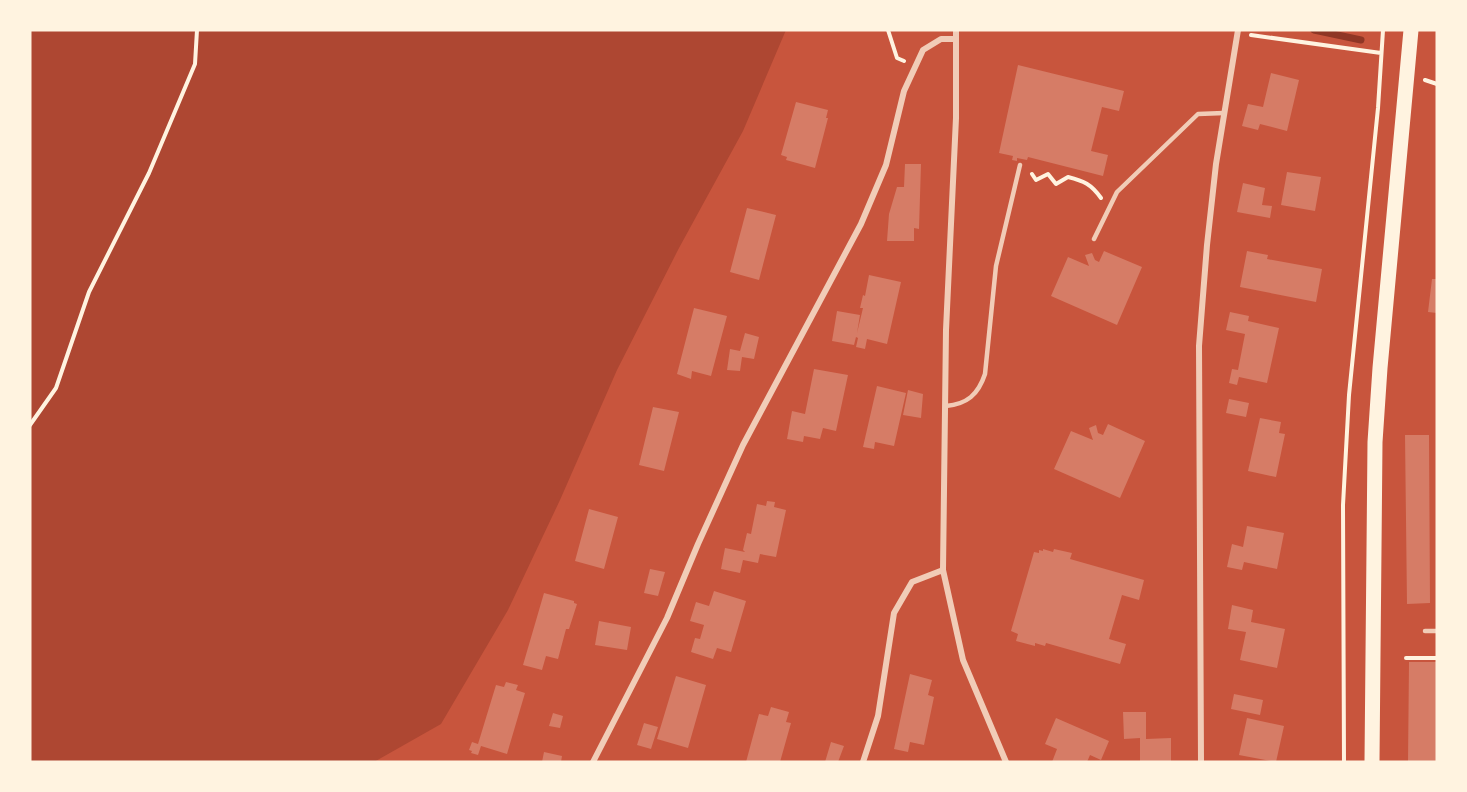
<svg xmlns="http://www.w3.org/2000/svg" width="1467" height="792" viewBox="0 0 1467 792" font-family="Signika,sans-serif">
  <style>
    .green { fill: #ae4732 }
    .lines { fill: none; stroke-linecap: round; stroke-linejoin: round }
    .stream { stroke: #8f3625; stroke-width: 7 }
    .building { fill: #d67c66 }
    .path { stroke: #fff3e0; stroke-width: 4 }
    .service { stroke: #f1ccb7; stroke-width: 4.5 }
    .minor { stroke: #f1ccb7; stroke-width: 6 }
    .primary { stroke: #fff3e0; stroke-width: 15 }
  </style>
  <rect width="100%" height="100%" fill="#c8553d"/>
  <path class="green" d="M 30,30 L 786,30 L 743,131 L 679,248 L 617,370 L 560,500 L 508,610 L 441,724 L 374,762 L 30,762 Z"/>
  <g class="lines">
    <path class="stream" d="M 1314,30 L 1361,40"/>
  </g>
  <path class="building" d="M 1018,65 L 1124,91 L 1119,111 L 1102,107 L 1091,151 L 1108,155 L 1103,176 L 1028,157 L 1027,160 L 1017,158 L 1017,161 L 1012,160 L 1013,156 L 999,153 Z
    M 1271,73 L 1299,80 L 1287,131 L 1260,124 L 1258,130 L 1242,126 L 1248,104 L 1263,107 Z
    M 796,102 L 828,110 L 826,118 L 828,118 L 815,168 L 786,160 L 787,157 L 781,155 Z
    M 905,164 L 921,164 L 919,229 L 914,228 L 914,241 L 887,241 L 889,214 L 897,187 L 904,187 Z
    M 1287,172 L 1321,177 L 1315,211 L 1281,205 Z
    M 1243,183 L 1265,188 L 1262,205 L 1272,206 L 1270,218 L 1237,212 Z
    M 747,208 L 776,215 L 759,280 L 730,272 Z
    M 1104,251 L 1142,267 L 1117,325 L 1051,296 L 1068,257 L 1089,266 L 1085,255 L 1092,253 L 1095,260 L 1099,262 Z
    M 1247,251 L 1268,255 L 1267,259 L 1322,269 L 1316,302 L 1240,287 Z
    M 869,275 L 901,282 L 887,344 L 867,339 L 865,349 L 856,347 L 858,338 L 856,337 L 854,345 L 832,341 L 837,311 L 860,315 L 857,333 L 863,308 L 860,308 L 863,295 L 865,296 Z
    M 1432,279 L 1437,279 L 1437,313 L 1428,312 Z
    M 694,308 L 727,316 L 711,376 L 692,371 L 691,379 L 677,374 Z
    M 1230,312 L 1249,316 L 1248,321 L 1279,328 L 1267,383 L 1239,377 L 1237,385 L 1229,383 L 1232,369 L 1238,370 L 1245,334 L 1226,330 Z
    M 745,333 L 759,337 L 754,359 L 742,357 L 740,371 L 727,370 L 730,349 L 740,351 Z
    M 814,369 L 848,375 L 836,431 L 823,428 L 820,439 L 804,436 L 803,442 L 787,439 L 792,411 L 805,414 Z
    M 877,386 L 906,393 L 894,446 L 875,442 L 874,449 L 863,447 Z
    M 908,390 L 923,394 L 921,418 L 903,415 Z
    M 1229,399 L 1249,403 L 1246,417 L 1226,413 Z
    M 653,407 L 679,412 L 664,471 L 639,465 Z
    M 1260,418 L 1281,422 L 1279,433 L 1285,434 L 1276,477 L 1248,471 Z
    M 1108,424 L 1145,441 L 1120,498 L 1054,469 L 1071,431 L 1093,440 L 1089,428 L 1096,425 L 1098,433 L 1103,435 Z
    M 1405,435 L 1429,435 L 1430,603 L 1407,604 Z
    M 767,501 L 775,502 L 774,507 L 786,510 L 776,557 L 760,554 L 758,563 L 743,560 L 740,573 L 721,569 L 725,548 L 745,552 L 743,550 L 747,533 L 751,534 L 757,504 L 766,506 Z
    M 589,509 L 618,517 L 604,569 L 575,561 Z
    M 1247,526 L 1284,533 L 1277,569 L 1244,562 L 1242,570 L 1227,567 L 1232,544 L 1243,547 Z
    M 1043,549 L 1053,552 L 1054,549 L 1072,553 L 1070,559 L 1144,580 L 1139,600 L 1122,595 L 1109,639 L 1126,644 L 1120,664 L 1046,643 L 1045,646 L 1035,643 L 1035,646 L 1016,641 L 1018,634 L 1011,631 L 1034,552 L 1039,553 L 1039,550 L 1043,551 Z
    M 650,569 L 665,572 L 658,596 L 644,593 Z
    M 714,591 L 746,601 L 731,652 L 717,648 L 713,659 L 691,652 L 695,638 L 700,639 L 704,625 L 690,621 L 696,602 L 709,606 Z
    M 544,593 L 574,601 L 574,603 L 577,604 L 569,629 L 566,629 L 558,659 L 546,656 L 542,670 L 523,665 Z
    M 1232,605 L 1253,610 L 1251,622 L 1285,629 L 1277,668 L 1240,660 L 1246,632 L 1228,629 Z
    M 599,621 L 631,627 L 627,650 L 595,645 Z
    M 1409,662 L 1437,662 L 1437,762 L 1408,762 Z
    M 910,674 L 932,680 L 928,695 L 934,697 L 924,745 L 910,742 L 908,752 L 894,749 Z
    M 676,676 L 706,685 L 688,748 L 657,739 Z
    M 506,682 L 518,685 L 516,690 L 525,693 L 507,754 L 481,746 L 478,755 L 471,753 L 472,751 L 469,750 L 472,742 L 478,744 L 496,685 L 504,687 Z
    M 1234,694 L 1263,700 L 1260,715 L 1231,709 Z
    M 771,707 L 789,712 L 786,722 L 791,723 L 780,762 L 746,762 L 759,714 L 768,716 Z
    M 1123,712 L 1146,712 L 1146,739 L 1171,738 L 1171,762 L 1140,762 L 1140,738 L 1124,739 Z
    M 553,713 L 563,716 L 560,728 L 549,726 Z
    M 1056,718 L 1109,741 L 1101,760 L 1090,755 L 1087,762 L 1052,762 L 1057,749 L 1045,744 Z
    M 1247,718 L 1284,726 L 1276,762 L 1239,755 Z
    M 644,723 L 658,727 L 651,749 L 637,745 Z
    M 831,742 L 844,746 L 838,762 L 825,762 Z
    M 544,752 L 562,756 L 561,762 L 542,762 Z"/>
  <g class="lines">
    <path class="path" d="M 888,30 L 897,58 L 904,61
      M 1251,35 L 1381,53
      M 1425,80 L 1437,84
      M 1032,174 L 1036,180 L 1048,174 L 1056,184 L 1068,177 C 1084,181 1091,184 1101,198
      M 30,425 L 56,388 L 89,292 L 149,173 L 195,64 L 197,30
      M 1406,658 L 1437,658
      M 1344,762 L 1343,505 L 1349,395 L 1378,108 L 1383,30"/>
    <path class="service" d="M 1094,239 L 1117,192 L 1198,114 L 1224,113
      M 946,406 C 967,404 978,395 985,374 L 996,266 L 1020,165
      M 1425,631 L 1437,631"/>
    <path class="minor" d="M 956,30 L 956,118 L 946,330 L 943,570 L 963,660 L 1006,762
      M 593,762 L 667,618 L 698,544 L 743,445 L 861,224 L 886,165 L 904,91 L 923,50 L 941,39 L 956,39
      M 863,762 L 878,716 L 894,613 L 912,582 L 943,570
      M 1201,762 L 1199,346 L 1207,245 L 1216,164 L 1238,30"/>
    <path class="primary" d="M 1372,762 L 1375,442 L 1380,368 L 1411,30"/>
  </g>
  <rect width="1467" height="792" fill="none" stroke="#fff3e0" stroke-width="63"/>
</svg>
